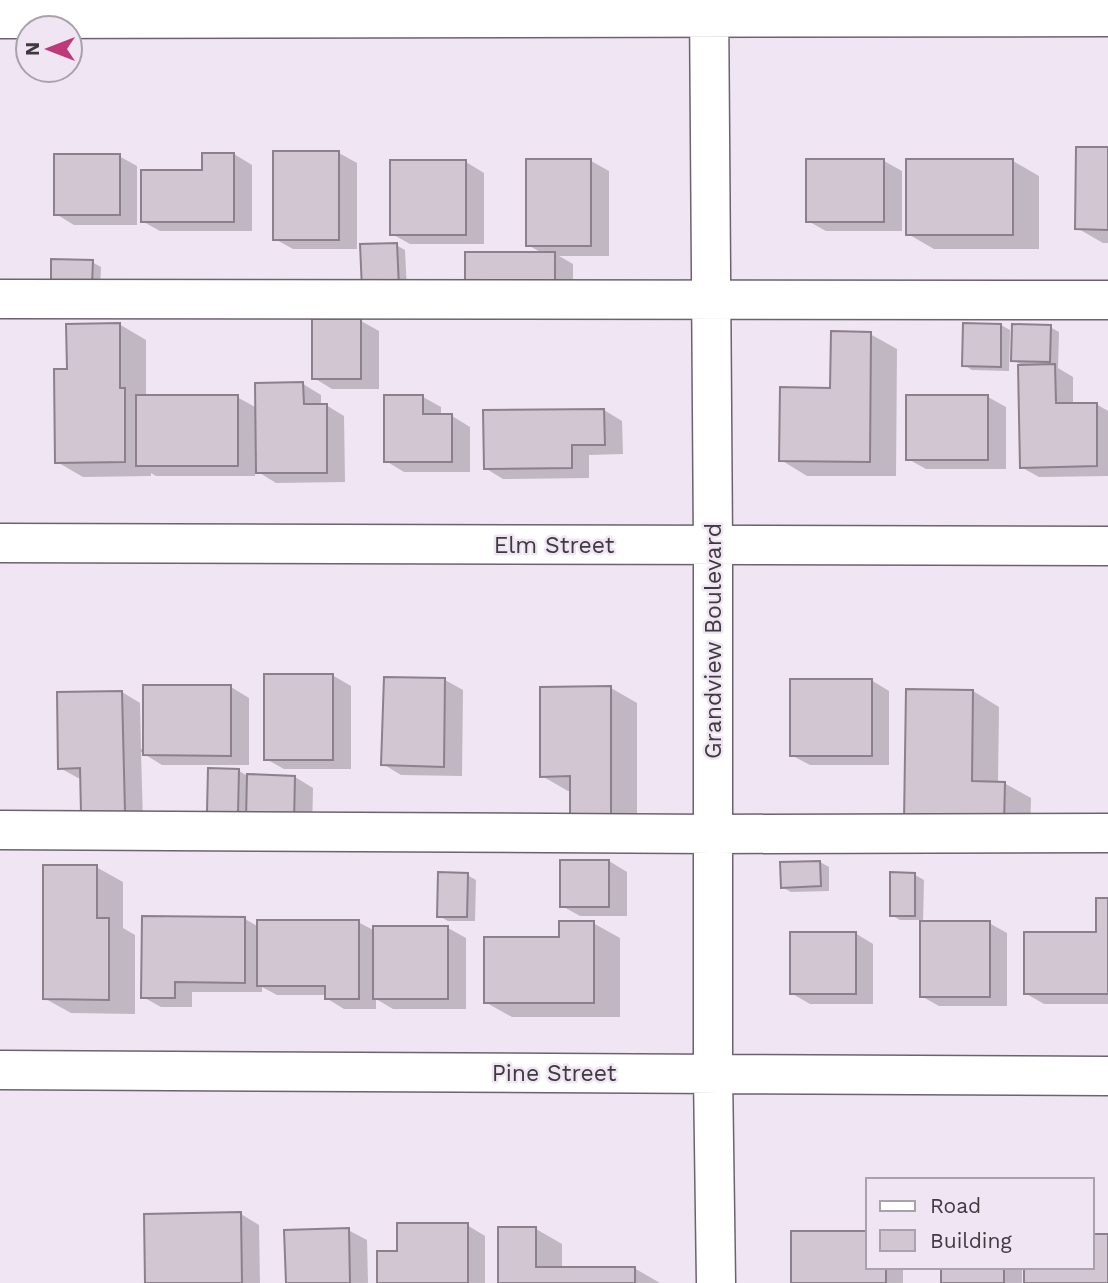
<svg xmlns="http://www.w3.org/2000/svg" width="1108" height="1283" viewBox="0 0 1108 1283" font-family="'Work Sans',sans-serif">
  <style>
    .shadow { fill: #0003 }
    .building { fill: #d2c6d2; stroke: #8b808b; stroke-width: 2 }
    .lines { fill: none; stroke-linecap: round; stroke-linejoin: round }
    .minor-casing { stroke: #6c636e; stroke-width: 41 }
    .minor { stroke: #fff; stroke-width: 38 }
    .labels { text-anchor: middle; stroke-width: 5; stroke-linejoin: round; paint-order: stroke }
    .street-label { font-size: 23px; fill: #3f3a40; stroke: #f0e5f3 }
  </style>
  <rect width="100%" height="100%" fill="#f0e5f3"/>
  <path class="shadow" d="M 1108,149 L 1108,243 L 1103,243 L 1077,228 Z
    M 339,153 L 357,163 L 357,249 L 293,249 L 275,239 Z
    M 234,154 L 252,165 L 252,231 L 160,231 L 142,221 Z
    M 119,156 L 137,166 L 137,225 L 74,225 L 56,214 Z
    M 591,161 L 609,171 L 609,256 L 559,256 L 573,264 L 573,297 L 485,298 L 542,253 L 528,245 Z
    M 884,161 L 902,171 L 902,231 L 826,231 L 808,221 Z
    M 1013,161 L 1039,176 L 1039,249 L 934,249 L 908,234 Z
    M 466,162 L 484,173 L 484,244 L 410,244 L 392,234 Z
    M 396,245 L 405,250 L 407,292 L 362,246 Z
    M 92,262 L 101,267 L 100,289 L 53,283 Z
    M 361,321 L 379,331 L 379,389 L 332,389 L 314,378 Z
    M 119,324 L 146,340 L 146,397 L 237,397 L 257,408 L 303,384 L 321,395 L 321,405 L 326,405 L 344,416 L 345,482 L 276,483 L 255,470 L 255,476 L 156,476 L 151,473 L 151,476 L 83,477 L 57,462 L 69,371 Z
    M 1001,325 L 1010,330 L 1009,371 L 972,370 L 964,365 Z
    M 1050,327 L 1059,332 L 1058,368 L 1073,377 L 1073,405 L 1096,404 L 1108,411 L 1108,476 L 1039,477 L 1021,467 L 1020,364 L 1013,360 Z
    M 870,334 L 897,349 L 896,476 L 807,476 L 781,460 Z
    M 423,397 L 441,407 L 441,416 L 452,416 L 470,427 L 470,472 L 404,472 L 386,461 Z
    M 988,397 L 1006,407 L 1006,469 L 926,469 L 908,459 Z
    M 604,410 L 622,421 L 623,454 L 589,455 L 589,478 L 503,479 L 485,468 Z
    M 332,675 L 351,686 L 351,769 L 284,769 L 266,759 Z
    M 445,680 L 463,690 L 462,776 L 401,775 L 383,764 Z
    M 871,680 L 889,691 L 889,765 L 810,765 L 791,755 Z
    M 145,687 L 231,687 L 249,698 L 249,765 L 162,765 L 141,752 L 143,821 L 101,822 L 82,778 L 78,778 L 60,768 L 58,694 L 122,692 L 140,703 L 141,749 L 144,749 Z
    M 611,688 L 637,703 L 637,837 L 572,791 L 568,791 L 542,776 Z
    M 973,691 L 999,707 L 998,783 L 1004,783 L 1031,798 L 1030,837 L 932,836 Z
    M 239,771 L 248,776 L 295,777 L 313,788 L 312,832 L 218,816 Z
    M 609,861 L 627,872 L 627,916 L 580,916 L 562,906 Z
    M 820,862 L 829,867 L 829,891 L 791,892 L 782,887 Z
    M 96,867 L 123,882 L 123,928 L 135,935 L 135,1014 L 71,1013 L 44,998 Z
    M 467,875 L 476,880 L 475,921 L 448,921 L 439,916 Z
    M 915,875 L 924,880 L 923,923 L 989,923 L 1007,933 L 1007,1006 L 939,1006 L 921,996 L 921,920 L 900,920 L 891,915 Z
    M 1108,899 L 1108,1004 L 1044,1004 L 1025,993 L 1098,933 Z
    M 245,919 L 259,927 L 358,922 L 375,931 L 448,928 L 466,938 L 466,1009 L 393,1009 L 376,999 L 376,1009 L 344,1009 L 326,998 L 326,995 L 277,995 L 262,987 L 262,992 L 192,992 L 192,1007 L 161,1007 L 143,997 Z
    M 593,923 L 620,938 L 620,1017 L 512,1017 L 485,1002 Z
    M 855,933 L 873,944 L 873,1004 L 810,1004 L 791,993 Z
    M 241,1214 L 259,1225 L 260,1283 L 147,1283 Z
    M 467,1225 L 485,1236 L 485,1283 L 378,1283 L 399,1252 Z
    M 536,1229 L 562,1244 L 562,1269 L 634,1268 L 660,1283 L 500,1283 Z
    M 348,1230 L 367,1240 L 368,1283 L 287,1283 Z
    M 793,1233 L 868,1233 L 868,1267 L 903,1267 L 903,1283 L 793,1283 Z
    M 943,1267 L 1022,1267 L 1022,1283 L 943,1283 Z"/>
  <path class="building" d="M 1076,147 L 1108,147 L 1108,230 L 1075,229 Z
    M 273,151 L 339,151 L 339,240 L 273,240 Z
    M 202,153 L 234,153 L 234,222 L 141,222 L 141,170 L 202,170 Z
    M 54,154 L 120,154 L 120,215 L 54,215 Z
    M 526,159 L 591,159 L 591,246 L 526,246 Z
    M 806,159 L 884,159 L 884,222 L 806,222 Z
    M 906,159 L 1013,159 L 1013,235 L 906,235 Z
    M 390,160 L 466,160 L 466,235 L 390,235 Z
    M 397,243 L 399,288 L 362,290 L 360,244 Z
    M 465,252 L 555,252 L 555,288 L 465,288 Z
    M 51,259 L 93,260 L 92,285 L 51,284 Z
    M 312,319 L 361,319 L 361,379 L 312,379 Z
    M 120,323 L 120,388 L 125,388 L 125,462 L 55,463 L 54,369 L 67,369 L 66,324 Z
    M 963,323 L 1001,324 L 1001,367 L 962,366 Z
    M 1012,324 L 1051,325 L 1050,362 L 1011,361 Z
    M 831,331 L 871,332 L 870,462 L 779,461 L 780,387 L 830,388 Z
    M 1055,364 L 1056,403 L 1097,403 L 1097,466 L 1020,468 L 1018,365 Z
    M 303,382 L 304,404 L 327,404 L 327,473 L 256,473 L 255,383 Z
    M 136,395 L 238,395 L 238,466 L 136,466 Z
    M 384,395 L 423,395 L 423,414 L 452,414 L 452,462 L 384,462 Z
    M 906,395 L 988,395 L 988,460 L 906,460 Z
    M 604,409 L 605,445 L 572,445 L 572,468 L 484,469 L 483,410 Z
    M 264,674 L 333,674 L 333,760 L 264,760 Z
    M 384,677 L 445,678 L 444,767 L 381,765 Z
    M 790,679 L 872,679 L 872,756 L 790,756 Z
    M 143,685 L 231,685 L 231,756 L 143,755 Z
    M 611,686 L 611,823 L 570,823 L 570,776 L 540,777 L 540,687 Z
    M 906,689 L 973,690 L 972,781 L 1005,782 L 1004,823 L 904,822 Z
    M 122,691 L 125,812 L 81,813 L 80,768 L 58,769 L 57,692 Z
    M 208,768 L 239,769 L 238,813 L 207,812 Z
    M 247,774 L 295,776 L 294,822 L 246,821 Z
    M 560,860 L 609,860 L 609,907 L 560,907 Z
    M 820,861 L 821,886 L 781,888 L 780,862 Z
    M 43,865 L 97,865 L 97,918 L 109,918 L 109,1000 L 43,999 Z
    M 438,872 L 468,873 L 467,917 L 437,917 Z
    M 890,872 L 915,873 L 915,916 L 890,916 Z
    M 1096,898 L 1108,898 L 1108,994 L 1024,994 L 1024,932 L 1096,932 Z
    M 142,916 L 245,917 L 245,983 L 175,982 L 175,998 L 141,998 Z
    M 257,920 L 359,920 L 359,999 L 325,999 L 325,986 L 257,986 Z
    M 559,921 L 594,921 L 594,1003 L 484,1003 L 484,937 L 559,937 Z
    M 920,921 L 990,921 L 990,997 L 920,997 Z
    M 373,926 L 448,926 L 448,999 L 373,999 Z
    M 790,932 L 856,932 L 856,994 L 790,994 Z
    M 241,1212 L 242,1283 L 145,1283 L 144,1214 Z
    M 397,1223 L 468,1223 L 468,1283 L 377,1283 L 377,1251 L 397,1251 Z
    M 498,1227 L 536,1227 L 536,1267 L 635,1267 L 635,1283 L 498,1283 Z
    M 349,1228 L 350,1283 L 286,1283 L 284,1230 Z
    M 791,1231 L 868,1231 L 868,1267 L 886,1267 L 886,1283 L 791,1283 Z
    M 1092,1234 L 1108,1234 L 1108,1283 L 1024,1283 L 1024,1267 L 1092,1267 Z
    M 941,1267 L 1004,1267 L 1004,1283 L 941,1283 Z"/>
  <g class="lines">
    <g class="minor-casing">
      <path id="minor" d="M 709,0 L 713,545 L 713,1074 L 716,1283
        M 0,19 L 1108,17
        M 0,299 L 1108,300
        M 0,543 L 1108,546
        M 0,830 L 713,834 L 1108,833
        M 0,1070 L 1108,1076"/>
    </g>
    <use href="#minor" class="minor"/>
  </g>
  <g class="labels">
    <g class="street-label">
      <text x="554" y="553">Elm Street</text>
      <text transform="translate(713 641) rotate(-90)" y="8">Grandview Boulevard</text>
      <text x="554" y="1081">Pine Street</text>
    </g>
  </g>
  <rect x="866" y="1178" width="228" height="91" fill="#f0e5f3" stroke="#a9a1ab" stroke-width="2"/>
  <rect x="880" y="1201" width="35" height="10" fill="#ffffff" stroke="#a9a1ab" stroke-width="2"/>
  <text x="930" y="1213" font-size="21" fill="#3f3a40">Road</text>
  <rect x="880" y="1230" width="35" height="21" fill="#d2c6d2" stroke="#a9a1ab" stroke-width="2"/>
  <text x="930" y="1248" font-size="21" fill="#3f3a40">Building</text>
  <g transform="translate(49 49) rotate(270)"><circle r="33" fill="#f0e5f3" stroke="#a9a1ab" stroke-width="2"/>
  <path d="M0-5L12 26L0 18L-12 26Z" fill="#bf3878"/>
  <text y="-10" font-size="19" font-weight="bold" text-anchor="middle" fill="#3f3a40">N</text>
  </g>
</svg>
